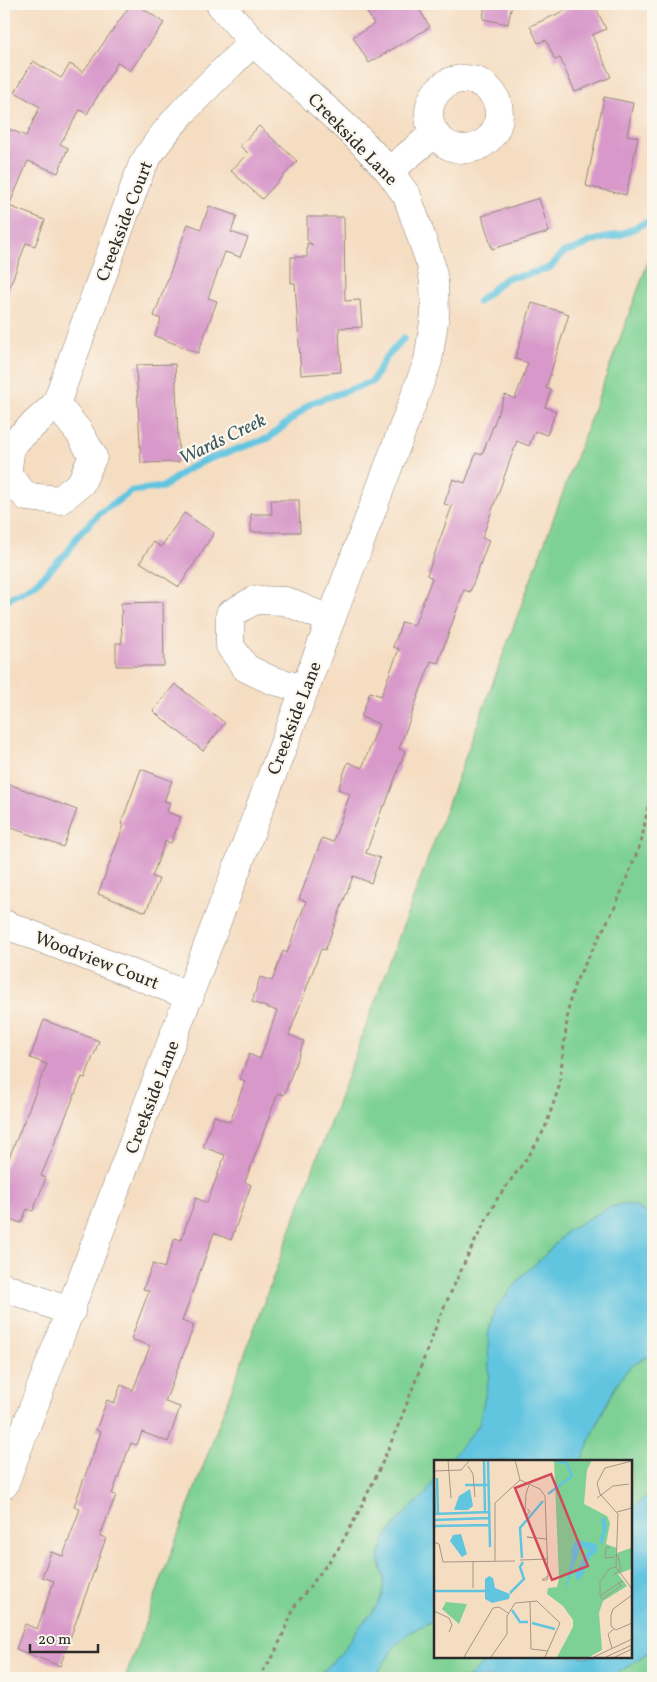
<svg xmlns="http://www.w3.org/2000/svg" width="657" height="1682" viewBox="0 0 657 1682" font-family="Vollkorn,serif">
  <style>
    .green { fill: #7ed194; stroke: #547e60; fill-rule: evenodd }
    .water { fill: #62c5e0; stroke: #467886 }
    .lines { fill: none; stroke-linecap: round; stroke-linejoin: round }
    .stream { stroke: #62c5e0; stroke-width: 7 }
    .building { fill: #d899ca }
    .minor-casing { stroke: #908476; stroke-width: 29 }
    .path { stroke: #908476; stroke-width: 3; stroke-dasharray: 4 4; stroke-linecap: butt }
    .minor { stroke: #fff; stroke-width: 28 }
    .labels { text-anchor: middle; stroke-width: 4.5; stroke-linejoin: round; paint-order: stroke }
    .street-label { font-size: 18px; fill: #2b2b2b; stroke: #fbf7ec }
    .water-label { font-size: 19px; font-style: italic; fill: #3c5961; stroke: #fbf7ec }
    .inset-river { fill: none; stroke: #62c5e0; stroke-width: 2.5 }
    .inset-road { fill: none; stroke: #a49686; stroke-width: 1 }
    .view { fill: #d1495b; fill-opacity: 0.15; stroke: #d1495b; stroke-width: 2.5 }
    .inset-edge { fill: none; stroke: #2b2b2b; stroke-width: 2.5 }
  </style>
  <rect width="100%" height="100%" fill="#fbf7ec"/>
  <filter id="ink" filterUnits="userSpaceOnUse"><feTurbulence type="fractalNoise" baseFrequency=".02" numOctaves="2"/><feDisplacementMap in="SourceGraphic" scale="10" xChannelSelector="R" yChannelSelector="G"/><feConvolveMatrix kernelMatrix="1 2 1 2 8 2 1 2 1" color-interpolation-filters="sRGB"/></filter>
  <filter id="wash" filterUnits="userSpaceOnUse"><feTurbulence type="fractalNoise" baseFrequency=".0096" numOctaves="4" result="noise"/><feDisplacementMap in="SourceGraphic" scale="20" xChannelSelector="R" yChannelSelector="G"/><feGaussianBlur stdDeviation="1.12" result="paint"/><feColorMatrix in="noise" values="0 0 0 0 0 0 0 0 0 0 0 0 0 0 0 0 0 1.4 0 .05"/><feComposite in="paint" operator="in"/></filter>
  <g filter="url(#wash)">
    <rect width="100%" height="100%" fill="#f5ddc2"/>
    <path class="green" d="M 653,249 L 653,1678 L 125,1678 ZM 436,1461 L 631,1461 L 631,1656 L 436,1656 Z"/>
    <path class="water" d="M 623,1204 L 635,1206 L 653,1218 L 653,1356 C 644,1357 633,1363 627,1370 C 608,1393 594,1434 581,1461 L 449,1461 L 479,1425 L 489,1376 L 488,1335 L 494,1311 L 522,1276 L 545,1255 L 567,1231 L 607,1208 Z
      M 436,1478 L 436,1619 L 410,1632 L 396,1645 L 374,1678 L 317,1678 L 341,1653 L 359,1627 L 372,1613 L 383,1595 L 384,1577 L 379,1558 L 384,1541 L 400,1518 L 425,1495 Z
      M 653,1492 L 653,1649 L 611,1678 L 467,1678 L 492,1656 L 631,1656 L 631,1508 Z"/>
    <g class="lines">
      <path class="stream" d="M 478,302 L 506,278 L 525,275 L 549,268 L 564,252 L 581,247 L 589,242 L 622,234 L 653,219
        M 4,601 L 34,585 L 68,552 L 78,535 L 100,513 L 132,491 L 163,487 L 186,470 L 206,460 L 269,438 L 311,403 L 372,382 L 385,359 L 404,338"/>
    </g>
    <g id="blocks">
      <path class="building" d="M 131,4 L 137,4 L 164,23 L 130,71 L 118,62 L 87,114 L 80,110 L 60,144 L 68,148 L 58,173 L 28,161 L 9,206 L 45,220 L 35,246 L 26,243 L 6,297 L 4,296 L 4,127 L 26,136 L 40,107 L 15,92 L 33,61 L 61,78 L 70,64 L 83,72 Z
        M 362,4 L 416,4 L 430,27 L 369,63 L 353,37 L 374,24 Z
        M 485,4 L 512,4 L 508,24 L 483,19 Z
        M 580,4 L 594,4 L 606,29 L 592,35 L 611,77 L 575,92 L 560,58 L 555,60 L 546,40 L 538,43 L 530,26 Z
        M 604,97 L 633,103 L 627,135 L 638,137 L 626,195 L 586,186 Z
        M 259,126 L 297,161 L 262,199 L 231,171 L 248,153 L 240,146 Z
        M 539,198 L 549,232 L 492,249 L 482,216 Z
        M 209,206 L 237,216 L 231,232 L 248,238 L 240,257 L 225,252 L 208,298 L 217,301 L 198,353 L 155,336 L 161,319 L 154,316 L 188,224 L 201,229 Z
        M 307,217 L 344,217 L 345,301 L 360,300 L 362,327 L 339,328 L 341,372 L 301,375 L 295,283 L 291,283 L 291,257 L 307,257 L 307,243 L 313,245 L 307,240 Z
        M 532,303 L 569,314 L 546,388 L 551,390 L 545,407 L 556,411 L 547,435 L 535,431 L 529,446 L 517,441 L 482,538 L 489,540 L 470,592 L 464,590 L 438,663 L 431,661 L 399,749 L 405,751 L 385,806 L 383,806 L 366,853 L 380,858 L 371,883 L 353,876 L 325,950 L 321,949 L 289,1035 L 304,1041 L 284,1095 L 278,1093 L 245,1182 L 251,1185 L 231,1240 L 214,1233 L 182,1321 L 194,1326 L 165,1402 L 180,1407 L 168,1442 L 142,1432 L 137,1445 L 131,1443 L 112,1494 L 116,1495 L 100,1536 L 106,1538 L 60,1666 L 16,1649 L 25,1624 L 37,1629 L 54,1581 L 42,1577 L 51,1552 L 63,1556 L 80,1509 L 74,1506 L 101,1432 L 96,1430 L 107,1400 L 114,1403 L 121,1385 L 133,1390 L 150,1346 L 131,1339 L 149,1291 L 143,1289 L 153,1264 L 164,1268 L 175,1238 L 181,1240 L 196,1198 L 207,1203 L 225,1155 L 203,1147 L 214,1116 L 230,1122 L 245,1081 L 240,1079 L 249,1054 L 260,1059 L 277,1011 L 252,1002 L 260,977 L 272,981 L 283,951 L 287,953 L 306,901 L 299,899 L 322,838 L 333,842 L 350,794 L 338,789 L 348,762 L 362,768 L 379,724 L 361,717 L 370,692 L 381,696 L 399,649 L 393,647 L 402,622 L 414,626 L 432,578 L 427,575 L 452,506 L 444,504 L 453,479 L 465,483 L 476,453 L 482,455 L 505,395 L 515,399 L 528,363 L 515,359 Z
        M 175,364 L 179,462 L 141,463 L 136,365 Z
        M 271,500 L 299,500 L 300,532 L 251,532 L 251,514 L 272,514 Z
        M 184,513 L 214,533 L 179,587 L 140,562 L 153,542 L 161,547 Z
        M 163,602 L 164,666 L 116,666 L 116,643 L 122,643 L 121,603 Z
        M 175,684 L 225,723 L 203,751 L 153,711 Z
        M 141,769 L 172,781 L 164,801 L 170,803 L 167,812 L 181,817 L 171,843 L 165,841 L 152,877 L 159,879 L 146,912 L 98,894 L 124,825 L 121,824 Z
        M 4,782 L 77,810 L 63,847 L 4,825 Z
        M 44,1020 L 99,1041 L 85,1078 L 82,1077 L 41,1176 L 46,1178 L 33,1211 L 27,1209 L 21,1223 L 4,1217 L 4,1170 L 47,1064 L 30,1058 Z"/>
    </g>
  </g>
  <g filter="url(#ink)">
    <use href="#blocks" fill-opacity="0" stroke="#908476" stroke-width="1"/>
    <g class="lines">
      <g class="minor-casing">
        <path id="minor" d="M429 114a35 35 0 1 1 70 0a35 35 0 1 1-70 0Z
          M 389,171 L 435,133
          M 56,404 L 79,432 L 93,456 L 81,483 L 60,500 L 27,497 L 7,476 L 11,445 L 56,404 L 142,166 C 170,118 214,81 253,42
          M 305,689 L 271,680 L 246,668 L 230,646 L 230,614 L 255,600 L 285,601 L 331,620
          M 4,924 L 190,996
          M 4,1287 L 71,1312
          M 4,1485 C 148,1112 287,736 428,361 L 435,315 L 434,282 L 431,265 L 407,196 L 389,171 L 359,139 L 253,42 L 220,4"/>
      </g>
      <path class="path" d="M 258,1678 L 274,1655 L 295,1606 L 337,1551 L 356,1517 L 380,1468 L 401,1419 L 440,1316 L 469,1253 L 497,1199 L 532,1151 L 545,1128 L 559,1087 L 569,1004 L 575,983 L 616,905 L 641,843 L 649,802 L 653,746"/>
      <use href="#minor" class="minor"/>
    </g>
  </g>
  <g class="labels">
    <g class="street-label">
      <text transform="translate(353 139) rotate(46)" y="6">Creekside Lane</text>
      <text transform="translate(124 221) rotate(-69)" y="6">Creekside Court</text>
      <text transform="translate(294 718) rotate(-69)" y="6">Creekside Lane</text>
      <text transform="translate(97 960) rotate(21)" y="6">Woodview Court</text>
      <text transform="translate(152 1097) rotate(-69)" y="6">Creekside Lane</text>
    </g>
    <g class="water-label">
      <text transform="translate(222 438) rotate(-26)" y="7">Wards Creek</text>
    </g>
  </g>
  <g transform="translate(434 1460)">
    <rect width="198" height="198" fill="#f5ddc2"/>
    <path d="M 120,0 L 158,0 L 153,10 L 150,44 L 173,56 L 176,63 L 172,84 L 183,88 L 183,93 L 197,88 L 197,109 L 184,114 L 193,126 L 169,141 L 165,153 L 168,190 L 155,197 L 123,197 L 139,167 L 139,160 L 129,146 L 113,134 L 114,128 L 123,127 L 125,119 ZM 12,142 L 33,144 L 25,164 L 8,149 Z" fill="#7ed194"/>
    <path d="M 36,29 L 39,46 L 34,50 L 20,50 L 25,36 ZM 171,57 L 173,68 L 168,84 L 165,82 L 169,70 L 167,59 ZM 27,74 L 33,94 L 28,97 L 16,81 L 19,75 ZM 142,80 L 163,84 L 163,92 L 156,97 L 149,115 L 143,121 L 141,114 L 155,89 L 146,88 L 131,132 L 138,96 L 137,89 ZM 55,116 L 59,118 L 61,128 L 76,134 L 75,139 L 58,143 L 51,139 L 51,119 Z" fill="#62c5e0"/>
    <path class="inset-river" d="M 50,0 L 51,52M 54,0 L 56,87M 3,18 L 4,54M 31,25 L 55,25M 0,26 L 1,54M 114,34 L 138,16 L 133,3 L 118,0M 0,54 L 55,52M 0,60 L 55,58M 0,66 L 56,65M 88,98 L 86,68 L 109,41M 0,131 L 51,131M 76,133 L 90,119 L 86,107 L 89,102M 78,150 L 86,162 L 94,162M 98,163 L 121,169"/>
    <path class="inset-road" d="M 14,0 L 17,38M 198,1 L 171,8 L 163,23 L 166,34 L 184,54 L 182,107 L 198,129M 34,6 L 39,14 L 41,37M 0,11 L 27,10 L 36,0M 86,20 L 106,29 L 111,36 L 114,116 L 108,120 L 113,120 L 114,116M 163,38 L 179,26 L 195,24M 93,49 L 96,51 L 93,55 L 91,52 L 92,34 L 95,25M 183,52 L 198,48M 98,78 L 93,77 L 113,79M 0,82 L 5,84 L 9,102 L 81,101M 176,88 L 172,87 L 171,98 L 181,97M 86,100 L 114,99M 39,101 L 39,128M 61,101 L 61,43 L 86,20 L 81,0M 179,115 L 187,109 L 184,96 L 181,95M 185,123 L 187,126 L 168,139 L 166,136 L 185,123 L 189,121M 166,135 L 166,122 L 175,109 L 182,107M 198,135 L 179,149 L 177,155 L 177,166 L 182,170 L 198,163M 96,142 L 97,189 L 114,191M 0,151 L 15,158 L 18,165 L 15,172M 178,188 L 174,174 L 180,169M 30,197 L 59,148 L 65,147 L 74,153M 57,197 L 73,174 L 73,156 L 81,143 L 103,141 L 126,163 L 111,197M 160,197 L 198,179M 172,197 L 198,185M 181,197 L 198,189"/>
    <path class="view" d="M 117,14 L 154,106 L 118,120 L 81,28 Z"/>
    <rect width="198" height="198" class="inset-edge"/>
  </g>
  <rect width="657" height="1682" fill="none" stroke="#fbf7ec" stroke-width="20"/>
  <path d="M30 1644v8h68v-8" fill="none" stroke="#2b2b2b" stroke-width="2.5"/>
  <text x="38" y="1644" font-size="15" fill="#2b2b2b" stroke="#fbf7ec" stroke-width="4" paint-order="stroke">20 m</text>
</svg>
